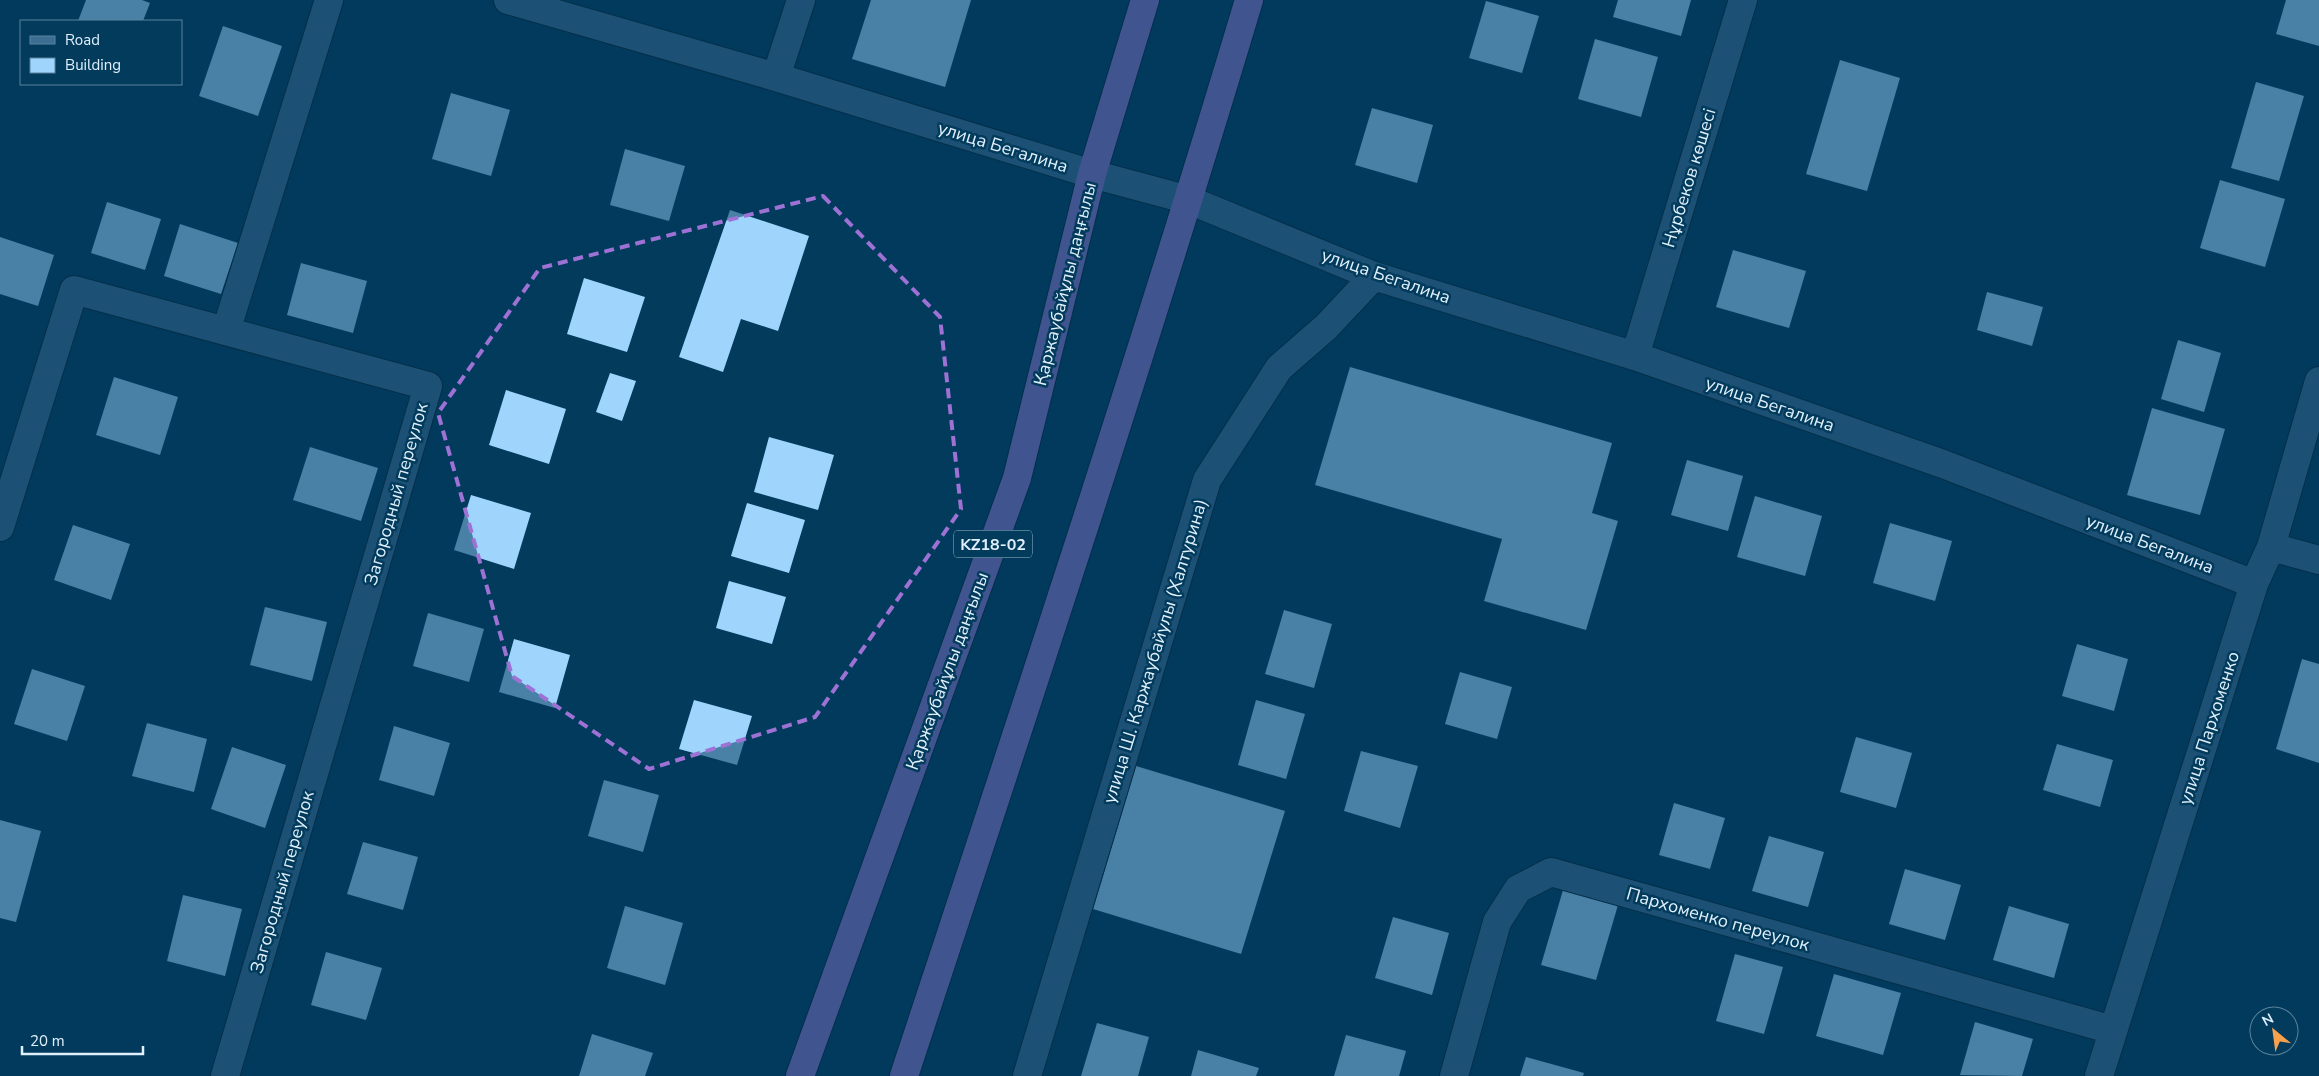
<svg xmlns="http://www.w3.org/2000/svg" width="2319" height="1076" viewBox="0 0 2319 1076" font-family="'Nunito Sans',sans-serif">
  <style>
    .building { fill: #9fd4fd }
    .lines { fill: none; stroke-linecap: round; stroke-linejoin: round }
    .minor-casing { stroke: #062133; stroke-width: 30 }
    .trunk-casing { stroke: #062133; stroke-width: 30 }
    .minor { stroke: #3c6e92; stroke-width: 28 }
    .trunk { stroke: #8d74cc; stroke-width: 28 }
    .marked { fill: none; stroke: #9e71d4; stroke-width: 4; stroke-dasharray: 10 6; stroke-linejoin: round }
    .labels { text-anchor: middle; stroke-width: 5; stroke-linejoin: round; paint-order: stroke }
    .shield { fill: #023b5c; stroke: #9dbacc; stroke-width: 1 }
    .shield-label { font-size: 16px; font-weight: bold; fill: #e0f0fc }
    .street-label { font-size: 18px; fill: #e0f0fc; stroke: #023b5c }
  </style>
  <rect width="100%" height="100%" fill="#023b5c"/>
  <path class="building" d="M 86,0 L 142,0 L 150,3 L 143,21 L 78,21 Z
    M 871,0 L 971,0 L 945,87 L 852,59 Z
    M 1618,0 L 1691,0 L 1681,36 L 1613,17 Z
    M 2286,0 L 2319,0 L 2319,46 L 2276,34 Z
    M 1486,1 L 1539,16 L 1522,73 L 1469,58 Z
    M 223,26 L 282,46 L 258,116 L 199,96 Z
    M 1595,39 L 1658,57 L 1641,117 L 1578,99 Z
    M 1840,60 L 1900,78 L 1867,191 L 1806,174 Z
    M 2256,82 L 2304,96 L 2279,181 L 2231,168 Z
    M 451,93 L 510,110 L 491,176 L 432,159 Z
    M 1372,108 L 1433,125 L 1417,183 L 1355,165 Z
    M 625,149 L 685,166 L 669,221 L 610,205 Z
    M 2220,180 L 2285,199 L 2265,267 L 2200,248 Z
    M 107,202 L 161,219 L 145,270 L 91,253 Z
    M 730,210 L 809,236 L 778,331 L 741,319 L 723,372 L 679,357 Z
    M 180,224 L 238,243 L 221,294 L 164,276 Z
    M 0,237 L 54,255 L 38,306 L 0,294 Z
    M 1733,250 L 1806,271 L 1789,328 L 1716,307 Z
    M 301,263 L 367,281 L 353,333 L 287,315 Z
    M 584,278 L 645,297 L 627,352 L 567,334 Z
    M 1987,292 L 2043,307 L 2032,346 L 1977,330 Z
    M 2178,340 L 2221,353 L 2204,412 L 2161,399 Z
    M 1350,367 L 1612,443 L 1592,513 L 1618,521 L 1586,630 L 1484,601 L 1502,539 L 1315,485 Z
    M 610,373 L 636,381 L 622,421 L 596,412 Z
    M 114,377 L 178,397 L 160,455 L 96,435 Z
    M 506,390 L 566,409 L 549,464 L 489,445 Z
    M 2152,408 L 2225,429 L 2200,515 L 2127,495 Z
    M 769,437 L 834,455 L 818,510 L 754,492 Z
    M 310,447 L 378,468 L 361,521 L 293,500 Z
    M 1687,460 L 1743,476 L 1728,531 L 1671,515 Z
    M 471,495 L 531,513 L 514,569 L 454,550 Z
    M 1755,496 L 1822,516 L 1805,576 L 1737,557 Z
    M 747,503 L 805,520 L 789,573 L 731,556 Z
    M 1890,523 L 1952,541 L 1935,601 L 1873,583 Z
    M 73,525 L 130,544 L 111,600 L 54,580 Z
    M 729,581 L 786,597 L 772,644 L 716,628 Z
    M 265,607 L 327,622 L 312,681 L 250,665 Z
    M 1284,610 L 1332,624 L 1314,688 L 1265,674 Z
    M 428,613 L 484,629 L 469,682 L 413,666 Z
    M 514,639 L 570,655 L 555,708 L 499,692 Z
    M 2077,644 L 2128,659 L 2114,711 L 2062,696 Z
    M 2302,659 L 2319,664 L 2319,763 L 2276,749 Z
    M 32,669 L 85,686 L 67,741 L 14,724 Z
    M 1460,672 L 1512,687 L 1497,739 L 1445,724 Z
    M 694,700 L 752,716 L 737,765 L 679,749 Z
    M 1256,700 L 1305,714 L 1286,779 L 1238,765 Z
    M 147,723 L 207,739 L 194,792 L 132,776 Z
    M 394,726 L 450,743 L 434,796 L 379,780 Z
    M 1856,737 L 1912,753 L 1896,808 L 1840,792 Z
    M 2057,744 L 2113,760 L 2100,807 L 2043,790 Z
    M 232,747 L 286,765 L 265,828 L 211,809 Z
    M 1361,751 L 1418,766 L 1400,828 L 1344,811 Z
    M 1136,766 L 1285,811 L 1241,954 L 1093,909 Z
    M 604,780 L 659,795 L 643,852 L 588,836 Z
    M 1674,803 L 1725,818 L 1710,869 L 1659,855 Z
    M 0,820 L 41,831 L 16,922 L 0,918 Z
    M 1769,836 L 1824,852 L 1808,907 L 1752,891 Z
    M 363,842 L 418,857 L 403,910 L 347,894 Z
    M 1905,869 L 1961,885 L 1945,940 L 1889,924 Z
    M 1563,890 L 1618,905 L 1596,980 L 1541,965 Z
    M 183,895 L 242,909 L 225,976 L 167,961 Z
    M 625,906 L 683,923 L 665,985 L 607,968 Z
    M 2009,906 L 2069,924 L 2054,978 L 1993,960 Z
    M 1393,917 L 1449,933 L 1432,995 L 1375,978 Z
    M 326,952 L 382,968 L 366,1020 L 311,1005 Z
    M 1735,954 L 1783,967 L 1764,1034 L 1716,1021 Z
    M 1834,974 L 1901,993 L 1883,1055 L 1816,1036 Z
    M 1975,1022 L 2033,1039 L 2022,1076 L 1960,1075 Z
    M 1097,1023 L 1149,1037 L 1138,1076 L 1081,1076 Z
    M 592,1034 L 653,1053 L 645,1076 L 579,1076 Z
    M 1346,1035 L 1406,1051 L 1399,1076 L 1334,1076 Z
    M 1198,1050 L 1259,1068 L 1256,1076 L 1191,1076 Z
    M 1526,1057 L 1584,1073 L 1583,1076 L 1520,1076 Z"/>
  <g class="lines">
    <g class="minor-casing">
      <path id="minor" d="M 508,0 L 776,77 L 1092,174 L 1189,200 L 1374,276 L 1635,356 L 1943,464 L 2254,584
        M 776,77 L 801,0
        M 226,331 L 329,0
        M 1635,356 L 1743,0
        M 0,527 L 74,290 L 428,386 L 225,1076
        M 2271,547 L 2319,560
        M 1027,1076 L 1207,480 L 1279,368 L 1326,327 L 1374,276
        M 1454,1076 L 1497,922 L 1518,889 L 1551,872 L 2113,1030
        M 2099,1076 L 2254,584 L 2271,547 L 2319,381"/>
    </g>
    <g class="trunk-casing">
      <path id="trunk" d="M 800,1076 L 1017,478 L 1092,174 L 1145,0
        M 904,1076 C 1022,718 1141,361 1249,0"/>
    </g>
    <use href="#minor" class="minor"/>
    <use href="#trunk" class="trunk"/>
  </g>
  <path d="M0 0H2319V1076H0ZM 823,196 L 940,317 L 961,509 L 815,717 L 649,769 L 512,676 L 438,413 L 540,268 Z" fill="#023b5c" fill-opacity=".55" fill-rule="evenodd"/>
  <path class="marked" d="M 823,196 L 940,317 L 961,509 L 815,717 L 649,769 L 512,676 L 438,413 L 540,268 Z"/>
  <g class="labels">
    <rect class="shield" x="954" y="530.5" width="78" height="27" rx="4"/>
    <g class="shield-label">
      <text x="993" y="550">KZ18-02</text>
    </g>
    <g class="street-label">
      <text transform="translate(1003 147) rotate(17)" y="6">улица Бегалина</text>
      <text transform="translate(1689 178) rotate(-73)" y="6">Нұрбеков көшесі</text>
      <text transform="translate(1386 276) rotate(19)" y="6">улица Бегалина</text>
      <text transform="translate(1065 284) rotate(-76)" y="6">Қаржаубайұлы даңғылы</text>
      <text transform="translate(1770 404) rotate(19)" y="6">улица Бегалина</text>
      <text transform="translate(396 494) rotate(-74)" y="6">Загородный переулок</text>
      <text transform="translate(2150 544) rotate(21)" y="6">улица Бегалина</text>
      <text transform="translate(1155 651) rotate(-73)" y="6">улица Ш. Каржаубайулы (Халтурина)</text>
      <text transform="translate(947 671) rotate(-70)" y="6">Қаржаубайұлы даңғылы</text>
      <text transform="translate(2209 728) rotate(-72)" y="6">улица Пархоменко</text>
      <text transform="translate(282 882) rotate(-74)" y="6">Загородный переулок</text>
      <text transform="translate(1718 919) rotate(16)" y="6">Пархоменко переулок</text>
    </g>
  </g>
  <rect x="20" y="20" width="162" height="65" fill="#023b5c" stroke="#5b839c"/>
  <rect x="30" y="36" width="25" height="8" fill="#3c6e92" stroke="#5b839c"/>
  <text x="65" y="45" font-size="15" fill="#e0f0fc">Road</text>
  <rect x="30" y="58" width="25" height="15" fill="#9fd4fd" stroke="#5b839c"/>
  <text x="65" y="70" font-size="15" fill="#e0f0fc">Building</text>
  <g transform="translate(2274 1031) rotate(331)"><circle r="24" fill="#023b5c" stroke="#5b839c"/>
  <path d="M0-4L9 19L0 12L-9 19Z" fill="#f8a04b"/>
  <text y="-8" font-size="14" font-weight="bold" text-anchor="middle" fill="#e0f0fc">N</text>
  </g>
  <path d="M22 1046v8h121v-8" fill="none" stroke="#e0f0fc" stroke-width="2.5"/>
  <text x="30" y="1046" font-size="15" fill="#e0f0fc" stroke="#023b5c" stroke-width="4" paint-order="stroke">20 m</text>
</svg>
